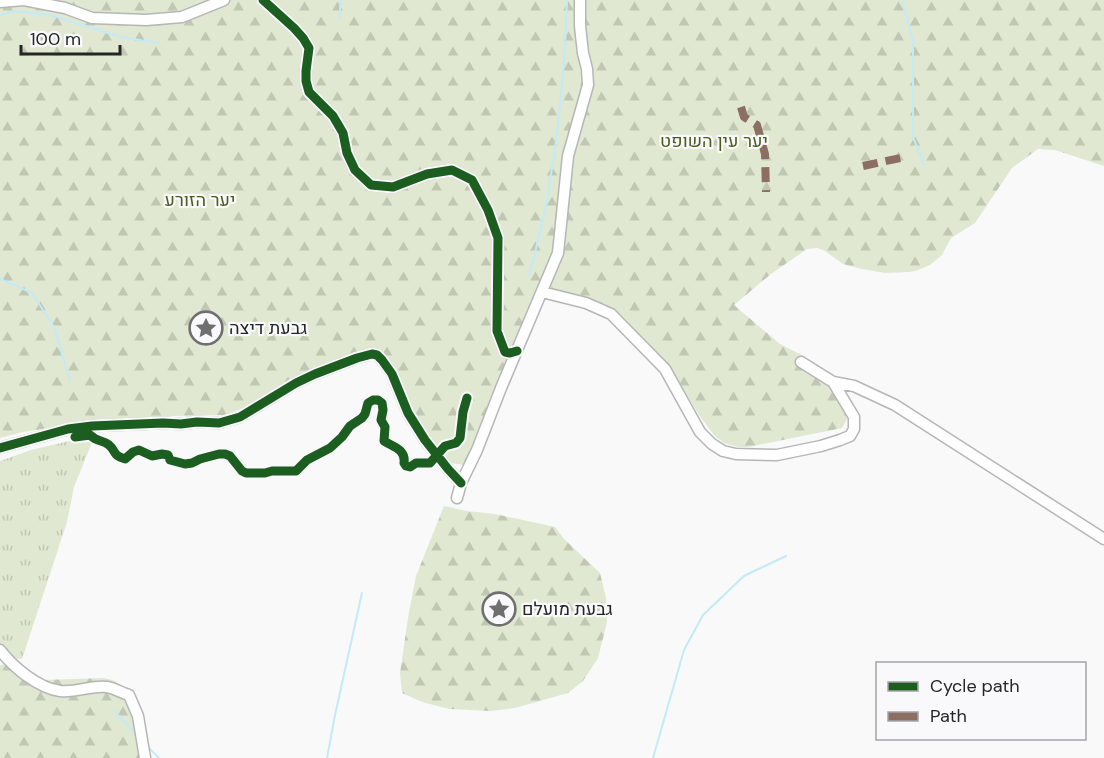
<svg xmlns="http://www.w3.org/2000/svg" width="1104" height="758" viewBox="0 0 1104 758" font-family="'DM Sans',Heebo,sans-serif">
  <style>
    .grass { fill: url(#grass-tufts) }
    .forest { fill: url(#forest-firs) }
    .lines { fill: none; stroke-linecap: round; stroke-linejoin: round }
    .stream { stroke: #c2eaf7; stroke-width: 2 }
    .minor-casing { stroke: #b6b6b7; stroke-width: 13 }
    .minor { stroke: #fefefe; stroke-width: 10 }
    .quiet { stroke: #8d6e63; stroke-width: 8; stroke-dasharray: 15 8; stroke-linecap: butt }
    .cycleway-casing { stroke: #f9f8fb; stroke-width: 13 }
    .cycleway { stroke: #1b5e20; stroke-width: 9 }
    .labels { text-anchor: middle; stroke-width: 4.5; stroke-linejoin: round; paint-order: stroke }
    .park-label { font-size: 18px; fill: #4a5d1b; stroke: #f9f8fb }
    .poi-label { font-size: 18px; fill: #252526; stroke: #f9f8fb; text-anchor: start }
  </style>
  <defs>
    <pattern id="grass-tufts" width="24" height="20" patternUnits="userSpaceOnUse" patternTransform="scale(1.5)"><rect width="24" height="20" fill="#e0e8d1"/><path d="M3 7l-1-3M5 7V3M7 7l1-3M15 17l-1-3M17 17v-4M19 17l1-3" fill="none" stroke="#c0c7b3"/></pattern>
    <pattern id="forest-firs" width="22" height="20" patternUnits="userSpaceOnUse" patternTransform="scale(1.5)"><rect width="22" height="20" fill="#e0e8d1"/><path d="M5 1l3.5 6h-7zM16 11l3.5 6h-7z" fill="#c0c7b3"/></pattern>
  </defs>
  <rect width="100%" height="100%" fill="#f9f9fa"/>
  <path class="grass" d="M 95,435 L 74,487 L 67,522 L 22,659 L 0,658 L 0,461 L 31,450 Z"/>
  <path class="forest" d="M 0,0 L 1104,0 L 1104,166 L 1055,150 L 1038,149 L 1012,168 L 975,223 L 951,238 L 942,255 L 930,265 L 916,271 L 909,272 L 885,273 L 862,269 L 843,264 L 825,251 L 817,248 L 807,249 L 771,274 L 734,305 L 780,344 L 804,356 L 824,376 L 845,409 L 847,419 L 842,428 L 748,447 L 738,447 L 724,443 L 714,435 L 699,415 L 669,365 L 620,314 C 596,295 567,294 538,285 L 473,449 L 464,465 L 450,463 L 445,458 L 419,422 L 386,355 L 381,350 L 371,348 L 355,352 L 293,378 L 243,408 L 224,415 L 174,416 L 99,420 L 23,432 L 0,438 Z
    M 444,506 L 467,511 L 495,514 L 555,527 L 564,539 L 600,573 L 606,598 L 607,622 L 598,658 L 583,681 L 568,693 L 515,708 L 491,711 L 449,709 L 422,702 L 402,693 L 400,673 L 408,618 L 416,576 Z
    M 16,663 C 26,667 32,675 42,680 L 104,678 L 115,681 L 133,696 L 144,758 L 0,758 L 0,665 Z"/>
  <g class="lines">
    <path class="stream" d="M 902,0 L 913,41 L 913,137 L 924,165
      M 0,15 L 14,11 L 50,15 L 121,37 L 158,43
      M 339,18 L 341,0
      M 529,276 C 535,253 541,229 546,205 C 558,138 565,68 567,0
      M 0,279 L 32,293 L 54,327 L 70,380
      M 114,711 L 137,735
      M 147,746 L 159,758
      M 327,758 L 335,715 L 362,593
      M 653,758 L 684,650 L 703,615 L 744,576 L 786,556"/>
    <g class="minor-casing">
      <path id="minor" d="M 263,0 L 294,28 L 303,38 L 309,48 L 306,71 L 306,81 L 309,92 L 333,116 L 343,133 L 347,153 L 355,170 L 371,185 L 393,187 L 427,174 L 452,170 L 472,180 L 488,210 L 498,238 L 497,331 L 505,352 L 510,353 L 517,351
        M 0,2 L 24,0 L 65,8 L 92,18 L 146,20 L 182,17 L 224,0
        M 542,292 L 586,303 L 611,314 L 665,369 L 700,432 L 712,444 L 723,451 L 736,454 L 777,455 L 821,446 L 840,440 L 850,436 L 854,429 L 854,417 L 833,382
        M 801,362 L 833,382 L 854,386 L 895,405 L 1104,539
        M 0,448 L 68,429 L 92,426 L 163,423 L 181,424 L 197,422 L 219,423 L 240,417 L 296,383 L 315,374 L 357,358 L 372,354 L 377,355 L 382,360 L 392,374 L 408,413 L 425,440 L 448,469 L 461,483
        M 457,498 L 461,483 L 477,450 L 501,388 L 558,253 L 568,156 L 588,85 L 587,69 L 583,53 L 580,26 L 580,0
        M 0,650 C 13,667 38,688 60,691 C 76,693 92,685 107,687 C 114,688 122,693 129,695 L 138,716 L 145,758"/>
    </g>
    <use href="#minor" class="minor"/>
    <path class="quiet" d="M 741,107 L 744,117 L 757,125 L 765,154 L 766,192
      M 863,166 L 905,157"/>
    <g class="cycleway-casing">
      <path id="cycleway" d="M 263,0 L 294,28 L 303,38 L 309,48 L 306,71 L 306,81 L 309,92 L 333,116 L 343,133 L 347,153 L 355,170 L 371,185 L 393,187 L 427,174 L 452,170 L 472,180 L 488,210 L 498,238 L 497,331 L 505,352 L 510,353 L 517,351
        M 75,437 L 90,435 C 97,442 103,440 109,445 C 116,451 113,456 125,459 L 133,452 L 139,450 L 152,456 L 162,454 L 168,455 L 170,460 L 185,464 L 192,463 L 200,459 L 219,454 L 225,454 L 230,456 L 242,471 L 246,473 L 265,473 L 272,471 L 296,471 L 307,460 L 330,448 L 342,437 L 350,426 L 362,418 L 365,414 L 368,403 L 373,400 L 378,400 L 382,403 L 383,410 L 381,420 L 385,427 L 384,441 C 393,447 406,449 404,463 L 406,466 L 410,467 L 416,463 L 430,463 L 445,446 L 456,443 L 460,438 L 463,412 L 467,398
        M 0,448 L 68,429 L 92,426 L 163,423 L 181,424 L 197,422 L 219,423 L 240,417 L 296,383 L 315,374 L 357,358 L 372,354 L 377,355 L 382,360 L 392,374 L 408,413 L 425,440 L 448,469 L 461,483"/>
    </g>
    <use href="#cycleway" class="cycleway"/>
  </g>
  <defs>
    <g id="sight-ring" transform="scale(1.725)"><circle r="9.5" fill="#f9f8fb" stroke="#6f6f70" stroke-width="1.5"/><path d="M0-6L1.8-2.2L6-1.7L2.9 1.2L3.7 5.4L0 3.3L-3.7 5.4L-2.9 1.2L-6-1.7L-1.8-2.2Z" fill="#6f6f70"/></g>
  </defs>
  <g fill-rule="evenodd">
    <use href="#sight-ring" x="206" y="328"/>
    <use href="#sight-ring" x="499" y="609"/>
  </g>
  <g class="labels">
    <g class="park-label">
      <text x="714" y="147">יער עין השופט</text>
      <text x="200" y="206">יער הזורע</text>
    </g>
    <g class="poi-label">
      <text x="229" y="334">גבעת דיצה</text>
      <text x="522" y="615">גבעת מועלם</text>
    </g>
  </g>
  <rect x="876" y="662" width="210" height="78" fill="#f9f8fb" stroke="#a4a4a6" stroke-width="1.5"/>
  <rect x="888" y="682" width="30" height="9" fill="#1b5e20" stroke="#a4a4a6" stroke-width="1.5"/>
  <text x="930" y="692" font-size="18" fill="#252526">Cycle path</text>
  <rect x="888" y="712" width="30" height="9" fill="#8d6e63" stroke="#a4a4a6" stroke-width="1.5"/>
  <text x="930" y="722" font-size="18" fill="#252526">Path</text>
  <path d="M21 45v9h99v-9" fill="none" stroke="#252526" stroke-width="3"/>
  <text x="30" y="45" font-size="18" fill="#252526" stroke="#f9f8fb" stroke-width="4.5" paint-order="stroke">100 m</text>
</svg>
